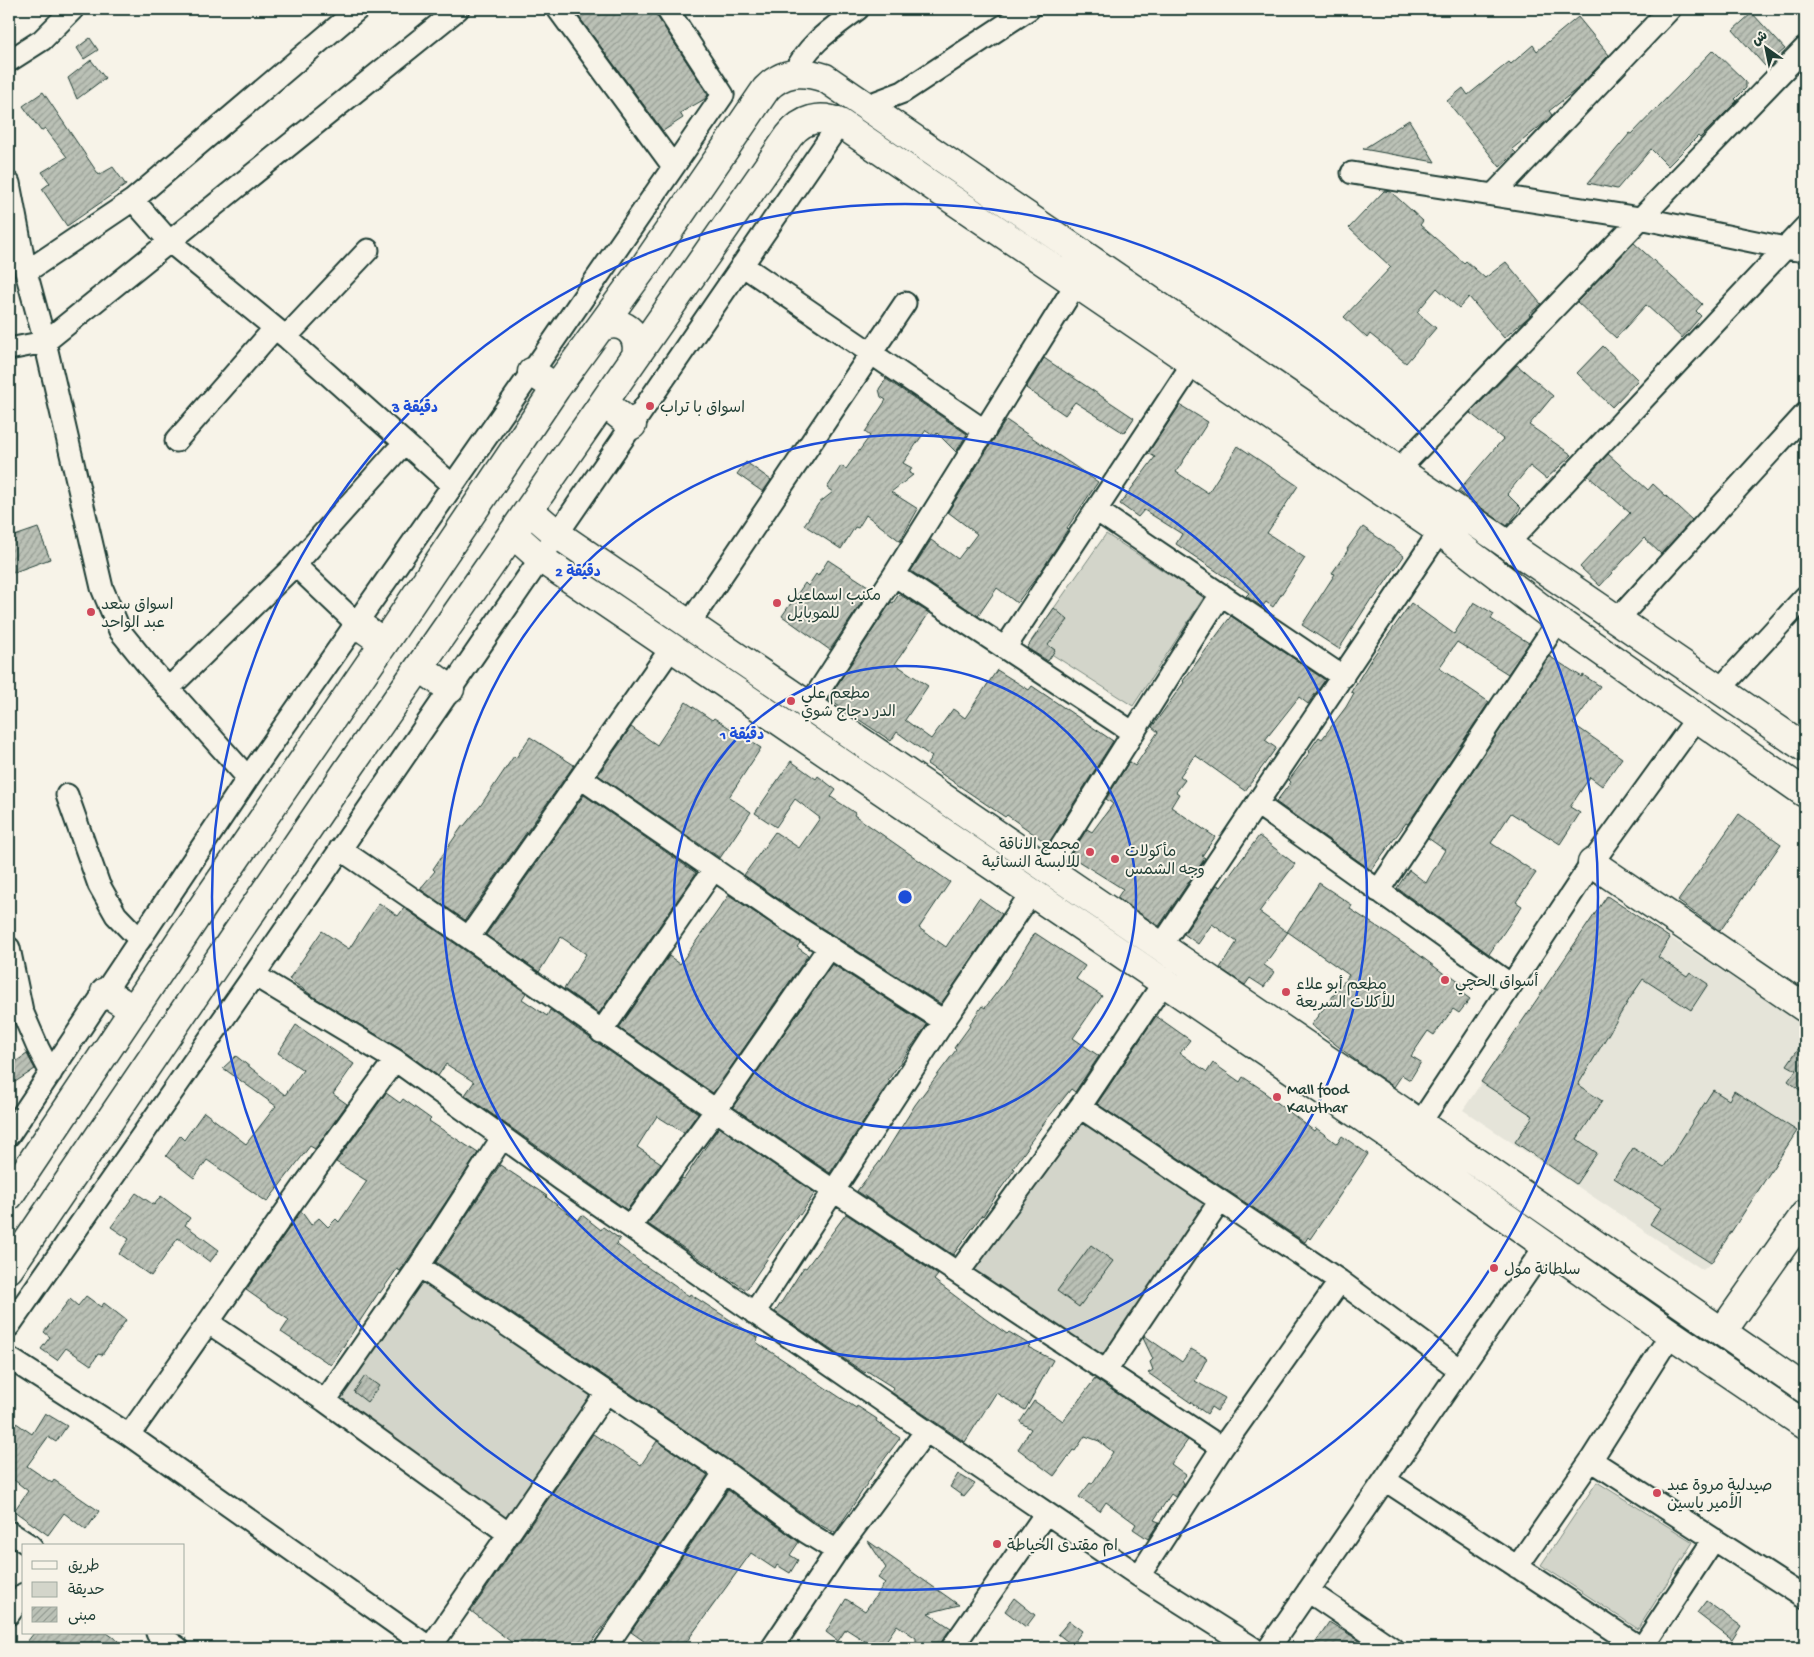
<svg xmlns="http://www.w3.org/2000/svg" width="1814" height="1657" viewBox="0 0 1814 1657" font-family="'Gochi Hand','Playpen Sans Arabic',sans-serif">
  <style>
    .built { fill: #e5e4d9 }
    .green { fill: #d3d5ca; stroke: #79897f }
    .building { fill: url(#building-hatch); stroke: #1f3d34 }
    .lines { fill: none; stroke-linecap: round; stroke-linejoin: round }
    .minor-casing { stroke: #1f3d34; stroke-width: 25 }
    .tertiary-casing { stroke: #1f3d34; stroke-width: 31 }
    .minor { stroke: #f7f3e8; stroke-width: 21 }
    .tertiary { stroke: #f7f3e8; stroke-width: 28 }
    .ring { fill: none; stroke: #1d4ed8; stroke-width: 2.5 }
    .poi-dot { fill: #d1495b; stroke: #f7f3e8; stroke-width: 2 }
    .labels { text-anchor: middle; stroke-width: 4; stroke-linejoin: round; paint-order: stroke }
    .poi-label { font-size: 16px; fill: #1f3d34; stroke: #f7f3e8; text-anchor: start }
    .centre { fill: #1d4ed8; stroke: #f7f3e8; stroke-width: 2.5 }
    .ring-label { font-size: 15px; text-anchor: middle; font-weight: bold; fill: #1d4ed8; stroke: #f7f3e8; stroke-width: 4; stroke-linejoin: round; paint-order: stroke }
  </style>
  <defs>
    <pattern id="building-hatch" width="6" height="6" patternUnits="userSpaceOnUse" patternTransform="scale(1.25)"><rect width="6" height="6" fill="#bbc1b6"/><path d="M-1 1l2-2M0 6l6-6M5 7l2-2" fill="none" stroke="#979e95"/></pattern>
  </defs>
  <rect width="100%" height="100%" fill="#f7f3e8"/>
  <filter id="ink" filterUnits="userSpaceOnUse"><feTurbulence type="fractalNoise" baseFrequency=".02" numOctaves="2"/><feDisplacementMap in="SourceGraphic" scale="10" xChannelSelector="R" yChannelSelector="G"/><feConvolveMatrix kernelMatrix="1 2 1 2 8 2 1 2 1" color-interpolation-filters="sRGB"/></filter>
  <g filter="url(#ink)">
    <path class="built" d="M 1607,896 L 1805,1025 L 1805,1118 L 1711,1263 L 1703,1270 L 1463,1110 Z"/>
    <path class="green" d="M 1106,534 L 1204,597 L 1133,706 L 1031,641 Z
      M 1076,1116 L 1209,1206 L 1103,1360 L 970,1270 Z
      M 421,1274 L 600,1393 L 509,1526 L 337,1400 Z
      M 1597,1482 L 1693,1542 L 1638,1629 L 1541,1565 Z"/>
    <path class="building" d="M 573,9 L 655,9 L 657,16 L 708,95 L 705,99 L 680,113 L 683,118 L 663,131 Z
      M 1752,13 L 1785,49 L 1765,66 L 1733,30 Z
      M 1578,17 L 1609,55 L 1577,89 L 1549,111 L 1552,115 L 1548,120 L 1512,149 L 1516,153 L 1500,167 L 1447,101 L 1463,88 L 1468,95 L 1509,62 L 1511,64 L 1533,45 L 1537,51 Z
      M 90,38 L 98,50 L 84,59 L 77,48 Z
      M 1713,50 L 1746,82 L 1746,88 L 1735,99 L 1737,101 L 1700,138 L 1698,136 L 1668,166 L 1651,149 L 1617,189 L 1588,183 L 1630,133 L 1632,134 Z
      M 91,60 L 105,78 L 77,99 L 68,78 Z
      M 43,92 L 99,175 L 113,167 L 126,185 L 67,226 L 42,189 L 50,183 L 42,172 L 67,157 L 45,128 L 41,131 L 23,106 Z
      M 1409,120 L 1435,162 L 1363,149 Z
      M 1384,191 L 1391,192 L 1423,221 L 1420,225 L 1464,263 L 1466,261 L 1485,278 L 1506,262 L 1541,304 L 1529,314 L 1530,316 L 1524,321 L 1504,338 L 1469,297 L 1459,308 L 1437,288 L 1417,312 L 1436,328 L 1406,363 L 1370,334 L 1367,338 L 1344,317 L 1391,267 L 1349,228 Z
      M 1634,243 L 1702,304 L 1696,311 L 1701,316 L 1682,338 L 1646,305 L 1616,338 L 1577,302 Z
      M 1603,346 L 1638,380 L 1612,407 L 1577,373 Z
      M 1044,358 L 1134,418 L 1124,433 L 1075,402 L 1065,415 L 1026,388 Z
      M 1517,365 L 1553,396 L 1529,425 L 1572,455 L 1546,479 L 1530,466 L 1507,494 L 1521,508 L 1507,526 L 1458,491 L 1503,439 L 1470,413 Z
      M 886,379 L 967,434 L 956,452 L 937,433 L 935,436 L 926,430 L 903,463 L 912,468 L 909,473 L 913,475 L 891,492 L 918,509 L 900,541 L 866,515 L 858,528 L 855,527 L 841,549 L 804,525 L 819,503 L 833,492 L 827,488 L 841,466 L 846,469 L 870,436 L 865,432 L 886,400 L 881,397 L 879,389 Z
      M 1180,405 L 1208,422 L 1176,472 L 1208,493 L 1238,446 L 1298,486 L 1267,533 L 1305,558 L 1273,607 L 1266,602 L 1262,607 L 1246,596 L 1249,593 L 1176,544 L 1182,534 L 1144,510 L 1138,517 L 1120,504 L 1155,457 L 1148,453 Z
      M 1006,420 L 1098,482 L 1067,528 L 1068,529 L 1040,573 L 1017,603 L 997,588 L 978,616 L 911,571 L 931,540 L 958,559 L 977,534 L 948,512 Z
      M 1608,454 L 1648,490 L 1653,484 L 1692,520 L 1661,554 L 1644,538 L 1600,586 L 1580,567 L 1630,513 L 1588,476 Z
      M 746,462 L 771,480 L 763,492 L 737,474 Z
      M 1363,527 L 1404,556 L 1373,600 L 1371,599 L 1339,649 L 1302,625 L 1335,574 L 1332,573 L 1348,550 L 1347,549 Z
      M 38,528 L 50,559 L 9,574 L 9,538 Z
      M 828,560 L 871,588 L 830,650 L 782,616 L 805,583 L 808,586 L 816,574 L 818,576 Z
      M 899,594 L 929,613 L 895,664 L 928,686 L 905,720 L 931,739 L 953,709 L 965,718 L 997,670 L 1029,690 L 1032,686 L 1113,741 L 1048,844 L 1007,815 L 1005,817 L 927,764 L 932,757 L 897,732 L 891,741 L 828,699 L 891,602 L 893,603 Z
      M 1474,602 L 1494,614 L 1491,619 L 1529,643 L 1508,674 L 1457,642 L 1439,668 L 1489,702 L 1408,824 L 1406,823 L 1371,870 L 1276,802 L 1291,782 L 1289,780 L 1310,752 L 1309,751 L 1319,737 L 1322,739 L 1346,707 L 1354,693 L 1351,692 L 1370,661 L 1411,603 L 1454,634 Z
      M 1054,608 L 1068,620 L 1048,645 L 1055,650 L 1048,661 L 1027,648 Z
      M 1231,616 L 1325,680 L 1308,704 L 1299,697 L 1265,740 L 1276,748 L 1245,791 L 1195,755 L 1180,776 L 1185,780 L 1176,792 L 1179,794 L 1171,807 L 1215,837 L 1202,856 L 1205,858 L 1159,926 L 1117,898 L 1123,889 L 1070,856 L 1087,829 L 1092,832 L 1113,804 L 1106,799 L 1129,762 L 1135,766 L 1158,732 L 1152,727 L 1184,682 L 1183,681 Z
      M 1549,656 L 1582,677 L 1583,675 L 1600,686 L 1573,724 L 1622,758 L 1602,786 L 1590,777 L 1570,807 L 1580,813 L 1560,844 L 1511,813 L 1491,843 L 1536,873 L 1516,902 L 1522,906 L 1489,954 L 1397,888 L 1409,870 L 1426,883 L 1445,850 L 1428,838 Z
      M 686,702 L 712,720 L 714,718 L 761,748 L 729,797 L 751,812 L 720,858 L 598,775 L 631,727 L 657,745 Z
      M 530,737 L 574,765 L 465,920 L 420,889 L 435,871 L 433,869 L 463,825 L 464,826 L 481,805 L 514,756 L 516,758 Z
      M 791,761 L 816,779 L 818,776 L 836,790 L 831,797 L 855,813 L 854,815 L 950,882 L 919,928 L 946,947 L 979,898 L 1002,914 L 941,1004 L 803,916 L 744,875 L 775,832 L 799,848 L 820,818 L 795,799 L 776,827 L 755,813 Z
      M 584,795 L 696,873 L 599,1013 L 564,989 L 586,954 L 561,937 L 539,972 L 486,935 Z
      M 1739,814 L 1781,844 L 1720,931 L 1678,901 Z
      M 1259,836 L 1295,864 L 1259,912 L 1287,932 L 1319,883 L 1352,905 L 1350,909 L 1410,948 L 1447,976 L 1449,974 L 1467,987 L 1462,993 L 1470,999 L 1459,1013 L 1453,1009 L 1434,1035 L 1428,1031 L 1411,1056 L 1421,1062 L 1410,1080 L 1402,1075 L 1394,1087 L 1354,1059 L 1311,1025 L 1349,975 L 1288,932 L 1264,965 L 1274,972 L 1264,987 L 1250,978 L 1245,985 L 1220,968 L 1237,942 L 1212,924 L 1198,944 L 1184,934 L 1217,885 L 1221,887 Z
      M 729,895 L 800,943 L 797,947 L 808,955 L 713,1093 L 619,1028 L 669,956 L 680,964 Z
      M 1607,896 L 1670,938 L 1658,957 L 1687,976 L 1690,972 L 1708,984 L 1691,1010 L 1643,979 L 1630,998 L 1578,1085 L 1602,1101 L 1577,1139 L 1597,1153 L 1576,1184 L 1515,1142 L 1533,1116 L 1481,1082 Z
      M 379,903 L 398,916 L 404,908 L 526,993 L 522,999 L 547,1016 L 550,1010 L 590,1038 L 594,1042 L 599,1044 L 698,1113 L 684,1133 L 657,1116 L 637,1147 L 661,1163 L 627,1210 L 465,1095 L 474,1082 L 446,1064 L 438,1076 L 402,1050 L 317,999 L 289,979 L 322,931 L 349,949 Z
      M 1035,933 L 1085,966 L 1076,979 L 1102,996 L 1073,1038 L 1099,1056 L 1075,1092 L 1071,1089 L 1048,1118 L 1028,1145 L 1029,1146 L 1013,1168 L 1015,1169 L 999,1191 L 983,1216 L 982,1215 L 953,1255 L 857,1191 L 881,1160 L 915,1105 L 956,1050 L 954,1048 L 970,1026 L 969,1025 L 982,1006 L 985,1008 L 1004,983 Z
      M 832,964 L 927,1025 L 888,1080 L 890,1081 L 830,1173 L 733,1107 Z
      M 1156,1016 L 1190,1040 L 1180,1053 L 1207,1072 L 1213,1063 L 1240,1082 L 1243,1077 L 1266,1092 L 1265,1093 L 1314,1131 L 1316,1128 L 1337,1144 L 1342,1136 L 1368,1154 L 1310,1239 L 1308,1237 L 1305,1242 L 1097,1104 Z
      M 296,1025 L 354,1064 L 333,1094 L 347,1104 L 315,1149 L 310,1146 L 267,1202 L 207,1160 L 194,1178 L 166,1156 L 180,1136 L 184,1140 L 204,1112 L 246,1144 L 276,1106 L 223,1068 L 236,1056 L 285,1095 L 303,1070 L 278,1053 Z
      M 1805,1039 L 1805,1094 L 1788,1081 L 1796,1070 L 1787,1065 Z
      M 27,1054 L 35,1069 L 15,1082 L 9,1072 L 9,1066 Z
      M 1713,1090 L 1729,1100 L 1734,1091 L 1797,1131 L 1711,1263 L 1650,1224 L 1661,1208 L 1614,1178 L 1633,1148 L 1664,1167 Z
      M 386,1093 L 400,1103 L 403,1099 L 431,1119 L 429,1121 L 478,1153 L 415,1249 L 400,1271 L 397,1269 L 380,1293 L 379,1292 L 331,1365 L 281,1332 L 289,1320 L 246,1290 L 301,1211 L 311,1225 L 319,1218 L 328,1227 L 336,1219 L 339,1222 L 367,1181 L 336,1162 Z
      M 719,1127 L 815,1193 L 800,1215 L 798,1214 L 746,1290 L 648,1224 L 682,1178 L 684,1179 Z
      M 500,1165 L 547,1196 L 546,1197 L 578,1220 L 582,1215 L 601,1230 L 603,1227 L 620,1239 L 616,1244 L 640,1262 L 689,1296 L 690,1294 L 758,1338 L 756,1342 L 856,1408 L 857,1406 L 877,1419 L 876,1421 L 900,1438 L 874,1473 L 835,1533 L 813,1521 L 732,1462 L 436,1262 Z
      M 136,1193 L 154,1205 L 161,1196 L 190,1218 L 185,1225 L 219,1250 L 210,1262 L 178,1238 L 151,1276 L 119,1254 L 129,1239 L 111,1227 Z
      M 846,1214 L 938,1275 L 934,1280 L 984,1318 L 1007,1334 L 1009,1332 L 1030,1345 L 1028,1347 L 1053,1360 L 1025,1410 L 996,1393 L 965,1442 L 891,1392 L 894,1388 L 867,1371 L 865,1373 L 775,1312 L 804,1267 L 806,1268 Z
      M 1091,1245 L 1113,1261 L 1079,1307 L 1057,1291 Z
      M 86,1296 L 101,1307 L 104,1303 L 126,1320 L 102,1355 L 98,1354 L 91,1365 L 66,1348 L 57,1360 L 41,1349 L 50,1337 L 44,1332 L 70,1299 L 78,1306 Z
      M 1145,1336 L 1182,1362 L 1191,1349 L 1207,1358 L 1195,1381 L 1225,1398 L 1217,1411 L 1211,1407 L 1207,1414 L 1148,1373 L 1153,1370 L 1150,1362 L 1153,1359 L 1143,1338 Z
      M 365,1376 L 379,1386 L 367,1402 L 354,1392 Z
      M 1095,1379 L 1188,1440 L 1171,1464 L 1186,1475 L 1182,1480 L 1184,1483 L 1175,1497 L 1171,1494 L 1154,1520 L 1159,1522 L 1148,1539 L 1133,1529 L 1136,1524 L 1106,1502 L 1100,1511 L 1079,1497 L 1090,1483 L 1092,1484 L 1113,1452 L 1099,1441 L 1085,1436 L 1075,1451 L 1073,1450 L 1054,1476 L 1018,1449 L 1031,1429 L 1020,1422 L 1034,1401 L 1063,1421 Z
      M 45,1413 L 67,1426 L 56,1442 L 48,1437 L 27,1466 L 52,1483 L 54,1480 L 99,1511 L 86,1530 L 64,1513 L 48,1535 L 14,1511 L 28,1491 L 9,1476 L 9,1418 L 32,1434 Z
      M 593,1434 L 641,1465 L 657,1441 L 708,1475 L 610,1618 L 587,1648 L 519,1648 L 471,1611 Z
      M 958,1474 L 975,1484 L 964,1497 L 950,1487 Z
      M 728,1490 L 799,1542 L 790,1555 L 798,1560 L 790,1573 L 777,1565 L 775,1569 L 751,1553 L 682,1648 L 662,1648 L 650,1641 L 648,1644 L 631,1632 Z
      M 868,1541 L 959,1605 L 928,1613 L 951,1628 L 942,1641 L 940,1648 L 924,1648 L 916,1642 L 916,1638 L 897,1625 L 881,1648 L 876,1648 L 846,1629 L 838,1641 L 826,1632 L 846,1599 L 865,1611 L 885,1583 L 878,1578 L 886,1568 Z
      M 1014,1598 L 1035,1615 L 1026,1627 L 1005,1611 Z
      M 1706,1601 L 1741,1626 L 1732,1640 L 1697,1613 Z
      M 1069,1621 L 1082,1631 L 1072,1645 L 1058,1634 Z
      M 1329,1622 L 1352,1636 L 1370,1648 L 1323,1648 L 1315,1643 Z
      M 34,1633 L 107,1633 L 128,1648 L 36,1648 L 27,1642 Z"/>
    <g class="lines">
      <g class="minor-casing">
        <path id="minor" d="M 558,9 L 673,166
          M 9,61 L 42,40 L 73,9
          M 794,74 C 807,44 833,28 858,9
          M 866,106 L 903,92 L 1029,9
          M 1352,173 L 1640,218 L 1785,248 L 1805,251
          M 9,183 L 26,272 L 45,342 L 102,588 L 120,631 L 150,668 L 248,778
          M 1493,195 L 1670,9
          M 133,200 L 170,242 L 286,337 L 452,485
          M 742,265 L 985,431
          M 26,272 L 133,200 L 358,9
          M 286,337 L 368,250
          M 9,349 L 45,342 L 458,9
          M 176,441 L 274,329
          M 1398,470 L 1805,48
          M 1096,510 L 1343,677
          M 1507,544 L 1805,227
          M 295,565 L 356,623
          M 894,575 L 1132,732
          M 1617,620 L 1805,414
          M 689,624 L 905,303
          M 1005,648 L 1193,363
          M 168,689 L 295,565 L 404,443
          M 1719,690 L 1805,597
          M 809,706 L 894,575 L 1076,284
          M 581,778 L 796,926 L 944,1021
          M 67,795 L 99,885 L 116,915 L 140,940
          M 1257,804 L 1511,985
          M 340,849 C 506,962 668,1079 834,1191 C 963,1277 1093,1362 1222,1448
          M 1047,869 L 1221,594
          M 1378,891 L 1558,621
          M 469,937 L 672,647
          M 1161,946 L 1440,531
          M 9,948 L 22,1011 L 38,1048 L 51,1073
          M 254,975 L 395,1060 L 562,1180 L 926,1431 L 1139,1576 L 1253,1648
          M 601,1032 L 714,869
          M 1080,1107 L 1340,1281 L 1460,1370
          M 1420,1123 L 1592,863 L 1697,718
          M 9,1135 L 248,778 L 532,372 L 723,95 L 667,9
          M 630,1227 L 716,1110 L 829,947
          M 419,1266 L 725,1472 L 806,1532 L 837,1551
          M 958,1273 L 1080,1107 L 1164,982
          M 754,1313 L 944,1021 L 1032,892
          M 209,1323 L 325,1401 L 509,1534
          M 9,1326 L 254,975 L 840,123
          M 9,1358 L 129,1435 L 430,1648
          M 1106,1371 L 1220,1201
          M 325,1401 L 419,1266 L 502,1138
          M 129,1435 C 218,1310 303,1183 395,1060
          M 1591,1460 L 1805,1598
          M 1385,1480 L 1641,1648
          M 9,1532 L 31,1546
          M 1517,1567 L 1591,1460 L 1671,1334
          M 1139,1576 L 1222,1448 L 1340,1281
          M 1308,1591 L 1392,1648
          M 9,1614 L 24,1594
          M 157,1633 L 178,1648
          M 430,1648 L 606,1393
          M 605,1648 L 725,1472
          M 772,1648 L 837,1551 L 926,1431
          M 952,1648 L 1046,1513
          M 1269,1648 L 1546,1245
          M 1642,1648 L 1714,1539"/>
      </g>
      <g class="tertiary-casing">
        <path id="tertiary" d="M 602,327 C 622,318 641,333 636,355
          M 532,372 L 556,388
          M 604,403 L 632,425
          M 529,510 L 557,534 L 1383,1098 L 1805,1389
          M 513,534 L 540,558 L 1406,1147 L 1671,1334 L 1805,1425
          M 356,623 L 384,643
          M 420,667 L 450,689
          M 1592,863 L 1805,1008
          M 105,992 L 134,1010
          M 9,1196 L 210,896 L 384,643 L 556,388 L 646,264 L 766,89 C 783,71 802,70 825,78 L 1805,748
          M 9,1269 L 349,768 L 789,136 C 802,119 820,114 840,123 L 1440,531 L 1558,621 L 1805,793
          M 1722,1332 L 1805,1214"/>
      </g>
      <use href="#minor" class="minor"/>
      <use href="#tertiary" class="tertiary"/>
    </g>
  </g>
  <g class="ring">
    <circle cx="905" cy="897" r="231"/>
    <circle cx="905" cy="897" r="462"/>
    <circle cx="905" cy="897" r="693"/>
  </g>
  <g class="poi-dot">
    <circle cx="650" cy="406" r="5"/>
    <circle cx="777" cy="603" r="5"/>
    <circle cx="91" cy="612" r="5"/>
    <circle cx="791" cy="701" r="5"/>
    <circle cx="1090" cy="852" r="5"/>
    <circle cx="1115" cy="859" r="5"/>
    <circle cx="1445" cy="980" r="5"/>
    <circle cx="1286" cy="992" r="5"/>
    <circle cx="1277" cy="1097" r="5"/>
    <circle cx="1494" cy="1268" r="5"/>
    <circle cx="1657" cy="1493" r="5"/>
    <circle cx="997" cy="1544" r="5"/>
  </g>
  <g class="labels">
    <g class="poi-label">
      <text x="660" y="412">اسواق با تراب</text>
      <text x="787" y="600">مكنب اسماعيل<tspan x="787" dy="18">للموبايل</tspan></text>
      <text x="101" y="609">اسواق سعد<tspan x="101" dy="18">عبد الواحد</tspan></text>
      <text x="801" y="698">مطعم علي<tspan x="801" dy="18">الدر دجاج شوي</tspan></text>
      <text x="1080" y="849" text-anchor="end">مجمع الاناقة<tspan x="1080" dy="18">للالبسة النسائية</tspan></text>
      <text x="1125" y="856">مأكولات<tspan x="1125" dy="18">وجه الشمس</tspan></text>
      <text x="1455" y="986">أسواق الحچي</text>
      <text x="1296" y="989">مطعم أبو علاء<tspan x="1296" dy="18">للأكلات السريعة</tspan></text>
      <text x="1287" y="1094">Mall food<tspan x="1287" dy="18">Kawthar</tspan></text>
      <text x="1504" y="1274">سلطانة مول</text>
      <text x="1667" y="1490">صيدلية مروة عبد<tspan x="1667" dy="18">الأمير ياسين</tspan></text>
      <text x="1007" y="1550">ام مقتدى الخياطة</text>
    </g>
  </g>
  <circle cx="905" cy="897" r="8" class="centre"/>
  <g class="ring-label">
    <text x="415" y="412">3 دقيقة</text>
    <text x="578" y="576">2 دقيقة</text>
    <text x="742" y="739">1 دقيقة</text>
  </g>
  <rect width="1814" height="1657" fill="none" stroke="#f7f3e8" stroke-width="30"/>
  <rect x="15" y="15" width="1784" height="1627" fill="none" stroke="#1f3d34" stroke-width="2" filter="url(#ink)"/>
  <rect x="22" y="1544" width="162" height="90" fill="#f7f3e8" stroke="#a1aaa0"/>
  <rect x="32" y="1561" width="25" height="8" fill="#f7f3e8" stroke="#a1aaa0"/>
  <text x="68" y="1570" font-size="15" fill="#1f3d34">طريق</text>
  <rect x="32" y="1582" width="25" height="15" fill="#d3d5ca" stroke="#a1aaa0"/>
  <text x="68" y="1594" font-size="15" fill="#1f3d34">حديقة</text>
  <rect x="32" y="1607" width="25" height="15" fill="url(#building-hatch)" stroke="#a1aaa0"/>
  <text x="68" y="1620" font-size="15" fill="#1f3d34">مبنى</text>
  <g transform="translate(1766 48) rotate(327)" stroke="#f7f3e8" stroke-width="4" paint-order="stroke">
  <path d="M0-4L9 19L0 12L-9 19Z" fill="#1f3d34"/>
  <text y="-8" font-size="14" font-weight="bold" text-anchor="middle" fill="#1f3d34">ش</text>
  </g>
</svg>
